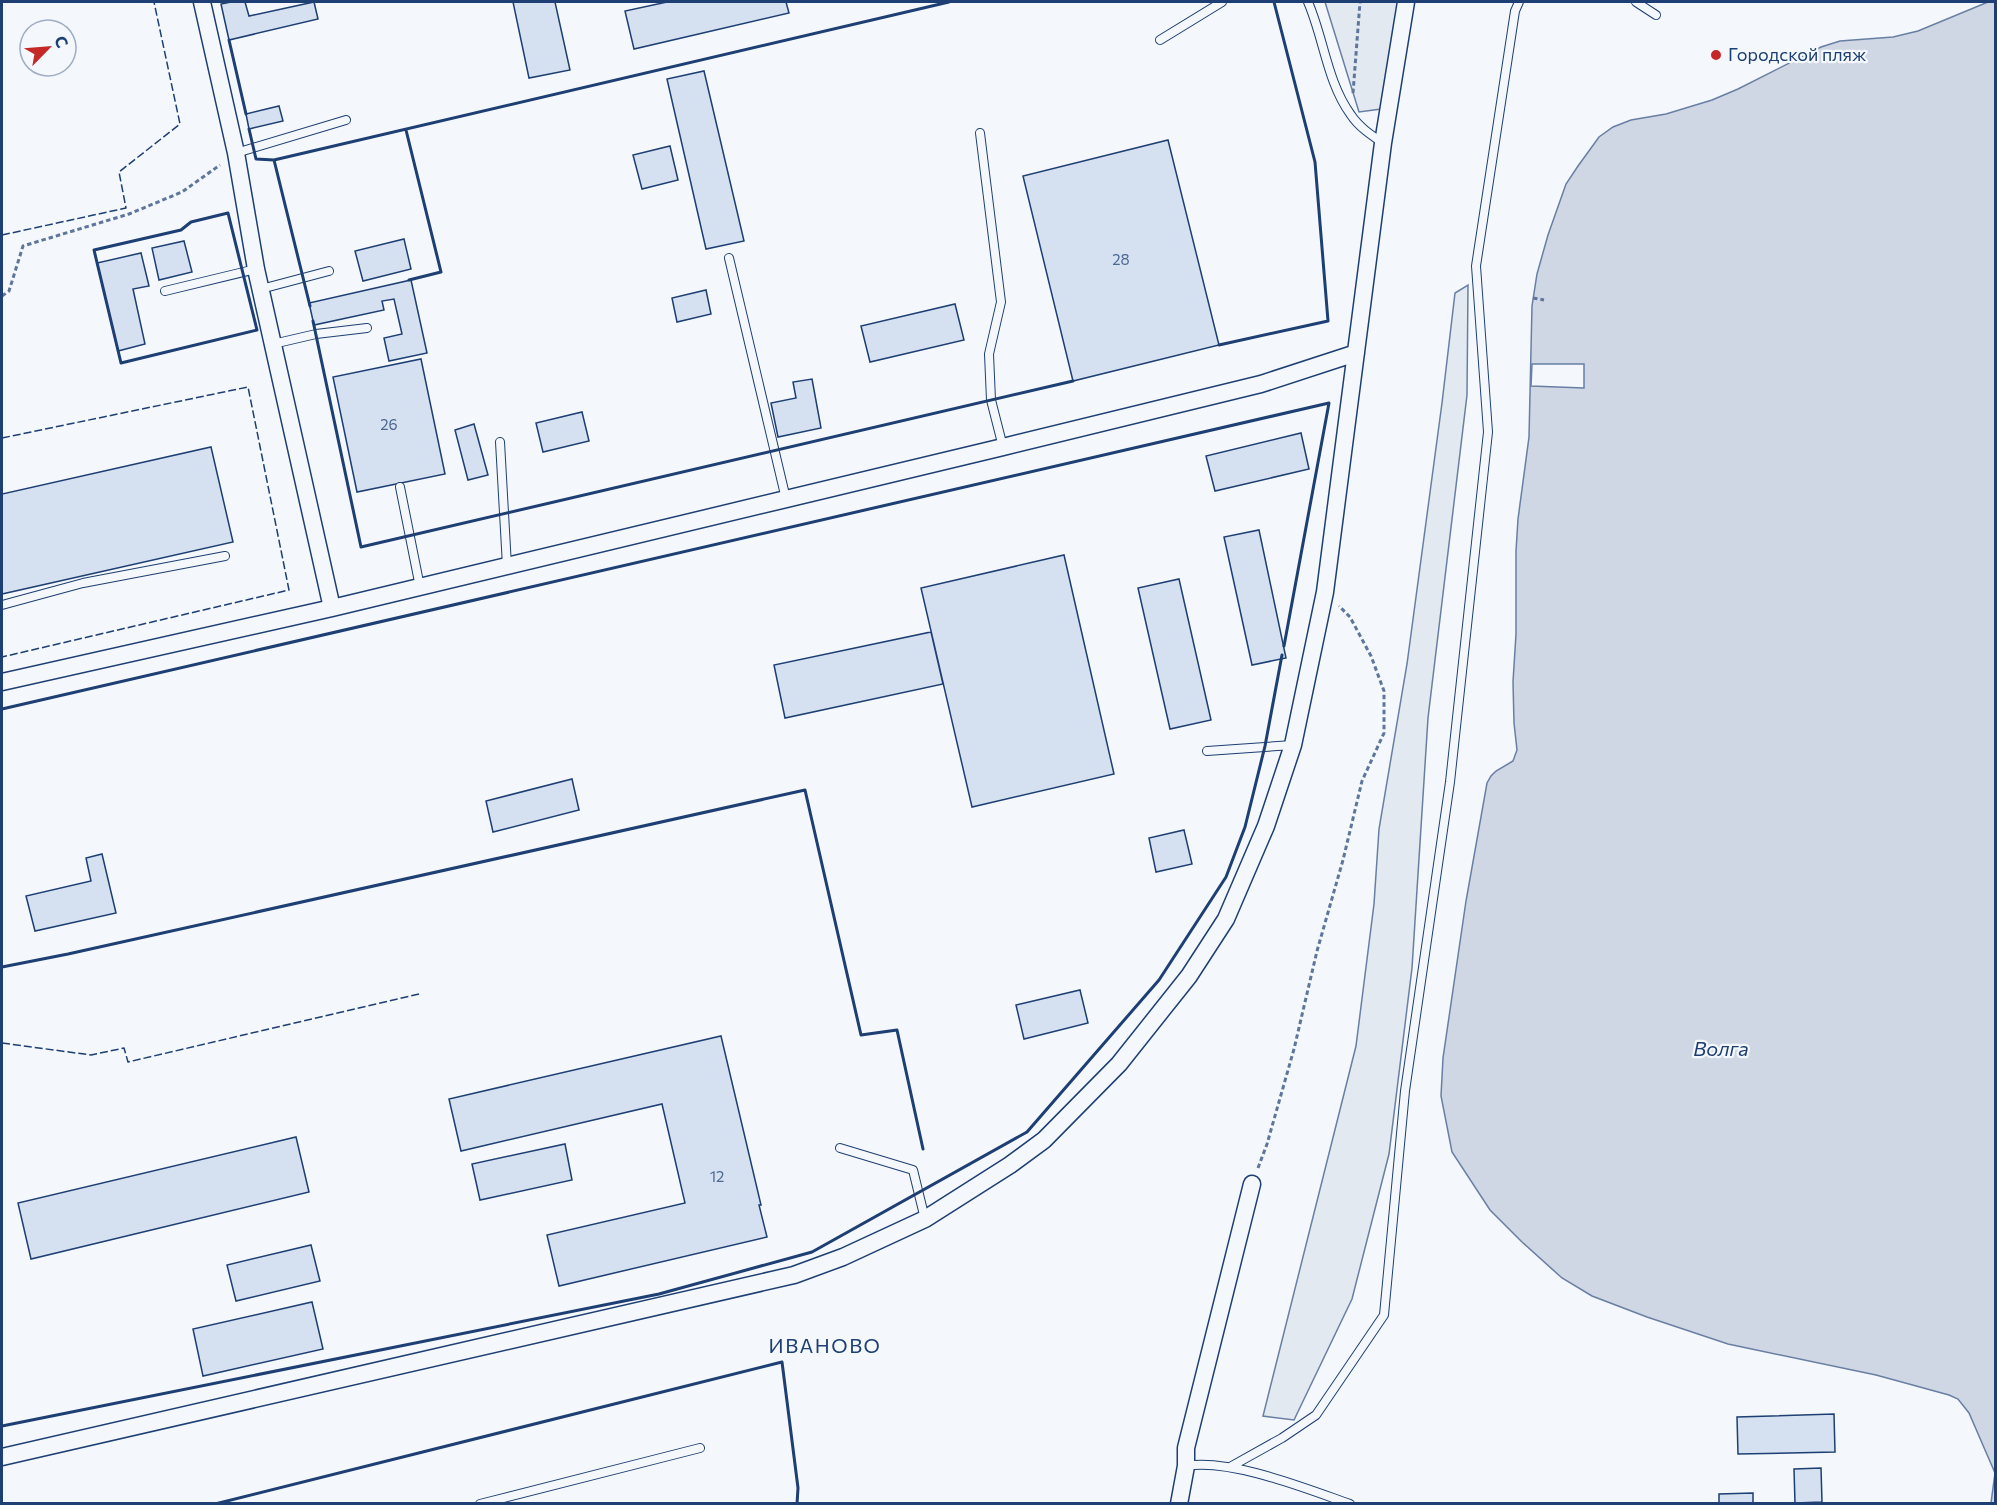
<svg xmlns="http://www.w3.org/2000/svg" width="1997" height="1505" viewBox="0 0 1997 1505" font-family="Commissioner,sans-serif">
  <style>
    .green { fill: #e3e9f0; stroke: #687fa3; stroke-width: 1.5 }
    .water { fill: #cfd7e4; stroke: #687fa3; stroke-width: 1.5 }
    .pier { fill: #f4f7fb; stroke: #687fa3; stroke-width: 1.5 }
    .building { fill: #d5e0f0; stroke: #1d3f73; stroke-width: 1.5 }
    .lines { fill: none; stroke-linecap: round; stroke-linejoin: round }
    .lane-casing { stroke: #1d3f73; stroke-width: 10 }
    .street-casing { stroke: #1d3f73; stroke-width: 19 }
    .path { stroke: #5e769c; stroke-width: 3; stroke-dasharray: 4.5 3; stroke-linecap: butt }
    .lane { stroke: #f4f7fb; stroke-width: 8 }
    .street { stroke: #f4f7fb; stroke-width: 16 }
    .fence { stroke: #1d3f73; stroke-width: 1.5; stroke-dasharray: 8 3; stroke-linecap: butt }
    .wall { stroke: #1d3f73; stroke-width: 3 }
    .poi-dot { fill: #c62828; stroke: #f4f7fb; stroke-width: 2 }
    .labels { text-anchor: middle; stroke-width: 4.5; stroke-linejoin: round; paint-order: stroke }
    .number-label { font-size: 15px; fill: #4b6792 }
    .poi-label { font-size: 18px; fill: #1d3f73; stroke: #f4f7fb; text-anchor: start }
    .water-label { font-size: 20px; font-style: italic; fill: #1d3f73; stroke: #f4f7fb }
    .neighbourhood-label { font-size: 20px; letter-spacing: 1.5px; fill: #1d3f73; stroke: #f4f7fb }
  </style>
  <rect width="100%" height="100%" fill="#f4f7fb"/>
  <path class="green" d="M 1325,2 L 1398,2 L 1381,109 L 1359,112 Z
    M 1468,285 L 1467,395 L 1428,718 L 1412,968 L 1389,1154 L 1352,1299 L 1294,1420 L 1263,1416 L 1356,1046 L 1374,904 L 1379,829 L 1407,664 L 1442,403 L 1455,293 Z"/>
  <path class="water" d="M 1988,2 L 1995,2 L 1995,1503 L 1991,1503 L 1995,1473 L 1969,1413 L 1958,1399 L 1949,1395 L 1876,1375 L 1728,1344 L 1647,1317 L 1592,1296 L 1562,1278 L 1522,1242 L 1490,1210 L 1452,1152 L 1441,1096 L 1443,1058 L 1466,901 L 1487,783 L 1491,776 L 1496,771 L 1513,761 L 1517,750 L 1514,723 L 1513,682 L 1516,634 L 1516,551 L 1518,519 L 1529,437 L 1532,306 L 1537,274 L 1548,235 L 1566,184 L 1578,166 L 1599,137 L 1613,127 L 1631,120 L 1666,114 L 1712,100 L 1738,89 L 1821,47 L 1840,41 L 1893,37 L 1918,31 Z"/>
  <path class="pier" d="M 1532,364 L 1584,364 L 1584,388 L 1531,386 Z"/>
  <path class="building" d="M 231,2 L 245,2 L 249,16 L 314,2 L 318,19 L 229,40 L 221,4 Z
    M 513,2 L 555,2 L 570,70 L 529,78 Z
    M 667,2 L 786,2 L 789,13 L 634,49 L 625,11 Z
    M 704,71 L 744,241 L 706,249 L 667,79 Z
    M 279,106 L 283,121 L 249,129 L 246,114 Z
    M 1168,140 L 1219,345 L 1073,381 L 1023,176 Z
    M 670,146 L 678,180 L 642,189 L 633,155 Z
    M 404,239 L 411,269 L 363,281 L 355,251 Z
    M 184,241 L 192,272 L 159,280 L 152,248 Z
    M 141,253 L 149,286 L 133,289 L 145,344 L 118,351 L 97,263 Z
    M 411,280 L 427,353 L 389,361 L 384,338 L 402,334 L 394,299 L 382,301 L 384,310 L 314,325 L 309,303 Z
    M 706,290 L 711,314 L 677,322 L 672,298 Z
    M 955,304 L 964,340 L 870,362 L 861,326 Z
    M 421,359 L 445,474 L 357,492 L 333,377 Z
    M 812,379 L 821,428 L 778,437 L 771,403 L 796,398 L 793,382 Z
    M 582,412 L 589,441 L 543,452 L 536,423 Z
    M 474,424 L 488,475 L 468,480 L 455,430 Z
    M 1301,433 L 1309,469 L 1215,491 L 1206,456 Z
    M 211,447 L 233,542 L 2,594 L 2,494 Z
    M 1259,530 L 1286,658 L 1252,665 L 1224,537 Z
    M 1064,555 L 1114,774 L 972,807 L 921,588 Z
    M 1179,579 L 1211,720 L 1170,729 L 1138,588 Z
    M 931,632 L 943,684 L 785,718 L 774,665 Z
    M 572,779 L 579,810 L 493,832 L 486,801 Z
    M 1184,830 L 1192,864 L 1156,872 L 1149,838 Z
    M 102,854 L 116,913 L 35,931 L 26,896 L 91,881 L 86,858 Z
    M 1080,990 L 1088,1023 L 1024,1039 L 1016,1005 Z
    M 721,1036 L 761,1205 L 759,1205 L 767,1237 L 559,1286 L 547,1235 L 685,1203 L 662,1104 L 461,1151 L 449,1099 Z
    M 296,1137 L 309,1192 L 31,1259 L 18,1203 Z
    M 565,1144 L 572,1180 L 480,1200 L 472,1164 Z
    M 311,1245 L 320,1281 L 236,1301 L 227,1265 Z
    M 312,1302 L 323,1349 L 203,1376 L 193,1329 Z
    M 1834,1414 L 1835,1452 L 1738,1454 L 1737,1417 Z
    M 1821,1468 L 1822,1502 L 1795,1503 L 1794,1469 Z
    M 1753,1493 L 1753,1504 L 1719,1504 L 1719,1494 Z"/>
  <g class="lines">
    <g class="lane-casing">
      <path id="lane" d="M 1308,2 C 1324,39 1327,82 1351,115 C 1359,127 1371,135 1383,143
        M 1636,2 L 1656,15
        M 1160,40 L 1222,2
        M 980,133 L 1001,302 L 989,354 L 991,400 L 1003,447
        M 236,153 L 346,120
        M 729,258 L 786,499
        M 261,289 L 329,271
        M 165,291 L 256,269
        M 273,344 L 316,334 L 367,328
        M 500,442 L 507,566
        M 400,487 L 420,587
        M 2,605 L 83,583 L 225,556
        M 1207,751 L 1293,745
        M 840,1148 L 913,1170 L 925,1219
        M 1186,1466 C 1230,1458 1307,1489 1350,1504
        M 1230,1467 L 1282,1438 L 1316,1415 L 1384,1315 L 1405,1091 L 1450,782 L 1488,432 L 1476,266 L 1515,11 L 1519,2
        M 480,1504 L 700,1448"/>
    </g>
    <g class="street-casing">
      <path id="street" d="M 202,2 L 236,153 L 256,269 L 332,608
        M 2,682 L 332,608 L 1003,447 L 1261,384 L 1356,353
        M 2,1457 L 794,1275 L 843,1257 L 925,1219 L 1010,1165 L 1044,1140 L 1119,1064 L 1189,976 L 1226,919 L 1266,826 L 1293,745 L 1325,592 L 1383,143 L 1406,2
        M 1179,1504 L 1186,1466 L 1186,1448 L 1252,1184"/>
    </g>
    <path class="path" d="M 1353,93 L 1360,2
      M 2,296 L 9,291 L 23,246 L 129,214 L 182,192 L 220,165
      M 1533,298 L 1544,300
      M 1258,1168 L 1267,1144 L 1294,1049 L 1317,951 L 1343,860 L 1362,781 L 1384,733 L 1384,691 L 1371,656 L 1350,617 L 1339,606"/>
    <use href="#lane" class="lane"/>
    <use href="#street" class="street"/>
    <path class="fence" d="M 2,235 L 126,208 L 119,172 L 180,124 L 154,2
      M 2,438 L 248,387 L 289,590 L 2,657
      M 2,1043 L 91,1055 L 124,1048 L 128,1062 L 419,994"/>
    <path class="wall" d="M 229,40 L 246,114
      M 249,129 L 256,159 L 274,160 L 949,2
      M 406,130 L 441,272 L 409,280
      M 274,160 L 310,306
      M 228,213 L 257,330 L 121,363 L 94,250 L 181,230 L 191,222 Z
      M 313,321 L 361,547 L 1073,381
      M 1219,345 L 1328,321 L 1315,162 L 1274,2
      M 2,709 L 1329,403 L 1284,646
      M 2,967 L 68,954 L 805,790 L 861,1035 L 897,1030 L 923,1149
      M 2,1426 L 659,1294 L 812,1252 L 1027,1132 L 1159,980 L 1226,877 L 1245,827 L 1265,746 L 1282,655
      M 215,1504 L 782,1362 L 798,1488 L 797,1504"/>
  </g>
  <circle class="poi-dot" cx="1716" cy="55" r="6"/>
  <g class="labels">
    <g class="number-label">
      <text x="1121" y="265">28</text>
      <text x="389" y="430">26</text>
      <text x="717" y="1182">12</text>
    </g>
    <g class="poi-label">
      <text x="1728" y="61">Городской пляж</text>
    </g>
    <g class="water-label">
      <text x="1721" y="1056">Волга</text>
    </g>
    <g class="neighbourhood-label">
      <text x="825" y="1353">ИВАНОВО</text>
    </g>
  </g>
  <rect width="1997" height="1505" fill="none" stroke="#1d3f73" stroke-width="6"/>
  <g transform="translate(48 48) rotate(65)"><circle r="28" fill="#f4f7fb" stroke="#9eadc5" stroke-width="1.5"/>
  <path d="M0-4.5L10 22L0 15L-10 22Z" fill="#c62828"/>
  <text y="-9" font-size="16" font-weight="bold" text-anchor="middle" fill="#1d3f73">С</text>
  </g>
</svg>
